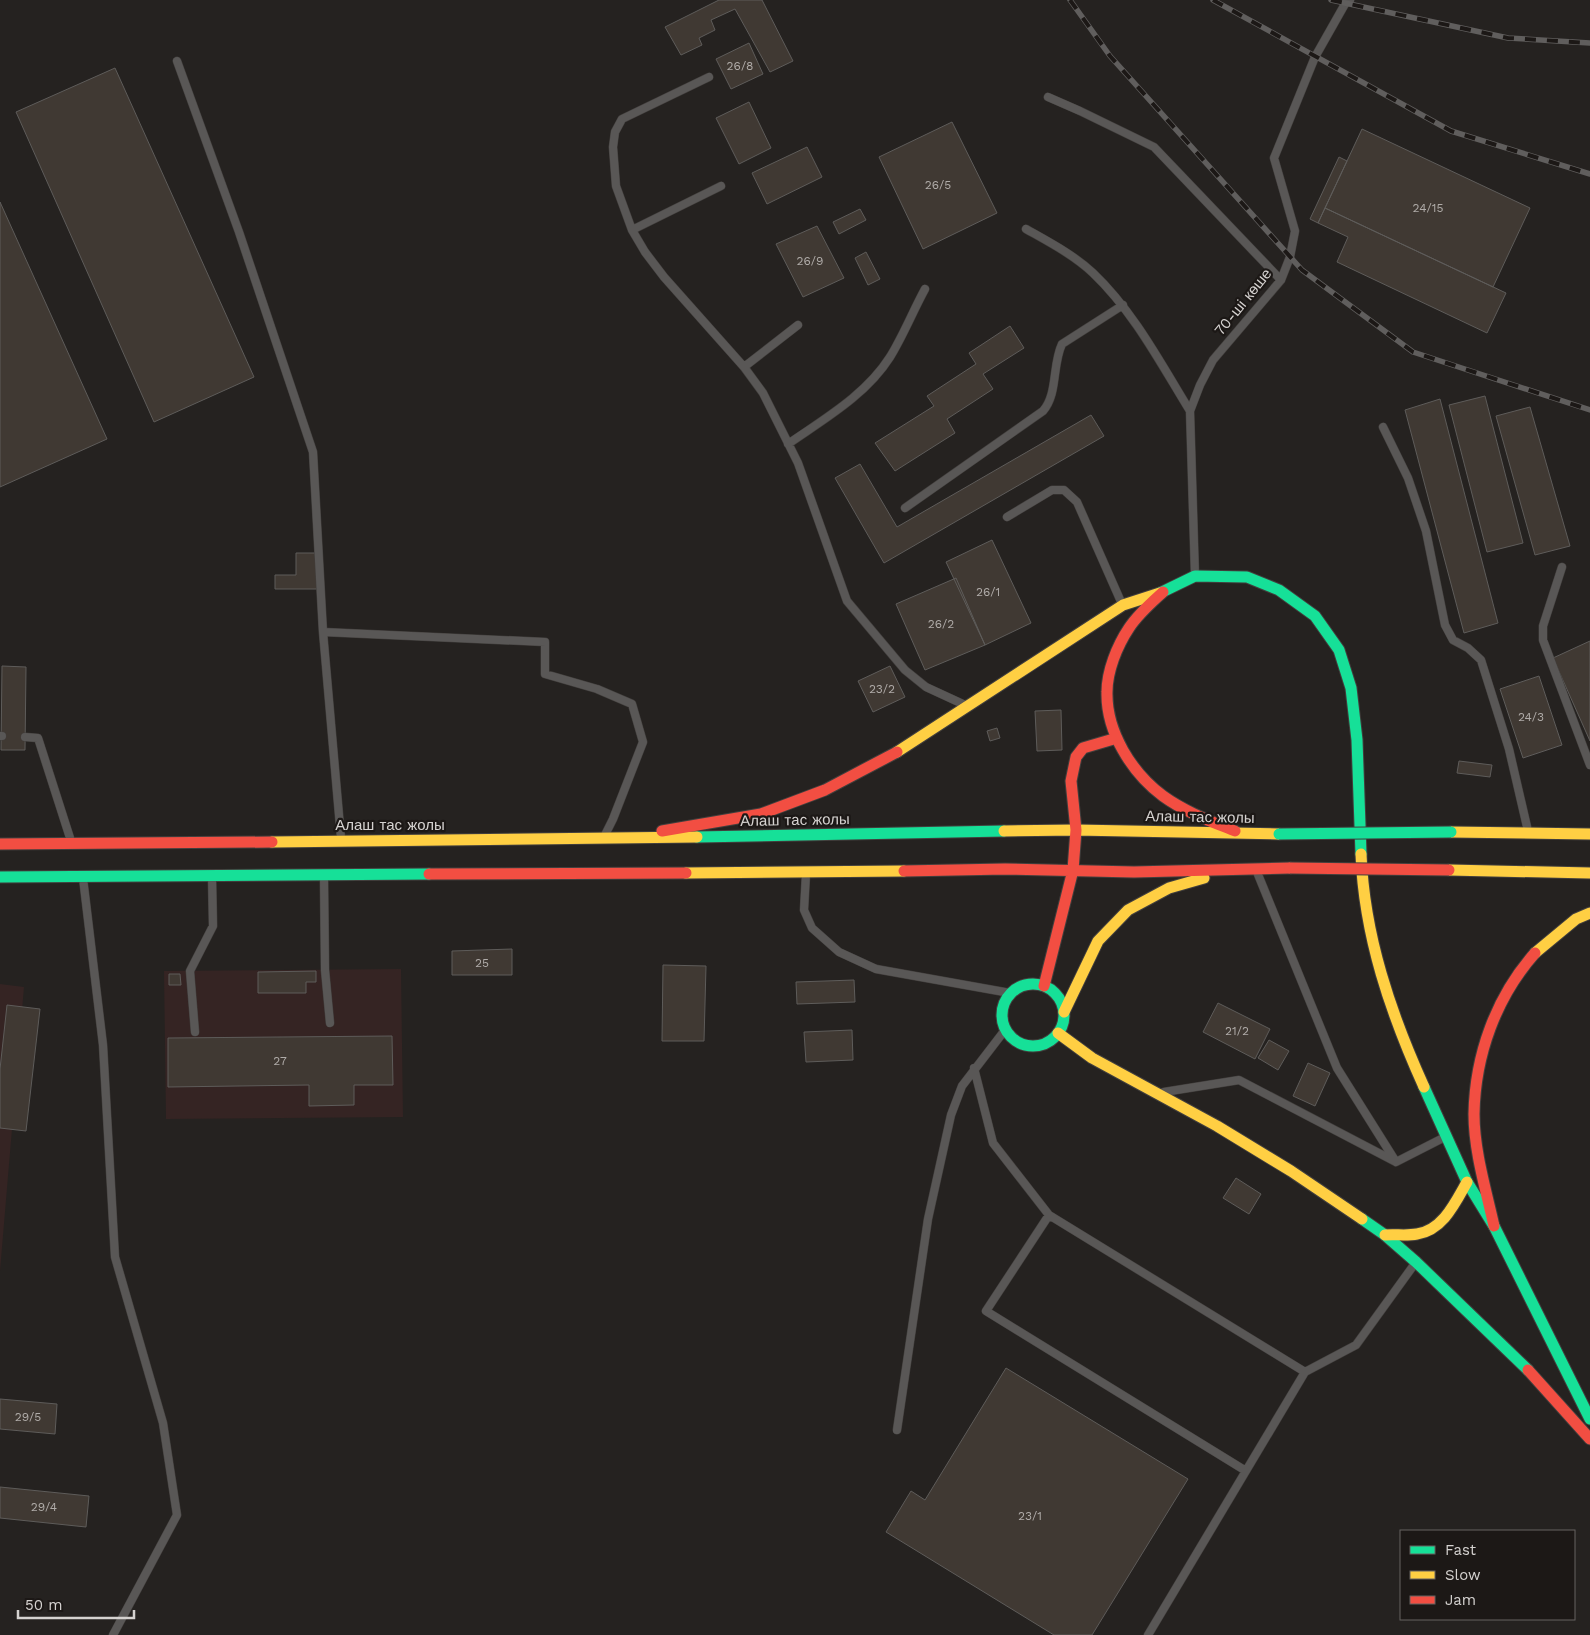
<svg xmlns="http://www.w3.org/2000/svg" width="1590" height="1635" viewBox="0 0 1590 1635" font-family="'Work Sans',sans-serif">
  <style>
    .commercial { fill: #352423 }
    .building { fill: #403933; stroke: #5e5c5a }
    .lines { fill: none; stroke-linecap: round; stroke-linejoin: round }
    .lane-casing { stroke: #423f3d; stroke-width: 9 }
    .fast-casing { stroke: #423f3d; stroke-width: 13 }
    .slow-casing { stroke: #423f3d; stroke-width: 13 }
    .jam-casing { stroke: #423f3d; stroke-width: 13 }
    .lane { stroke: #595756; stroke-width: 8 }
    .fast { stroke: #16e098; stroke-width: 11 }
    .slow { stroke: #ffcf43; stroke-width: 11 }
    .jam { stroke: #f24e42; stroke-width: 11 }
    .rail-casing { stroke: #605e5d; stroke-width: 5.5 }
    .rail { stroke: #1c1816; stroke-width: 4; stroke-dasharray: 11; stroke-linecap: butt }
    .fast-bridge-casing { stroke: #423f3d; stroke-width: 13; stroke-linecap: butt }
    .jam-bridge-casing { stroke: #423f3d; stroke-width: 13; stroke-linecap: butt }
    .fast-bridge { stroke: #16e098; stroke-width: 11 }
    .jam-bridge { stroke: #f24e42; stroke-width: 11 }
    .labels { text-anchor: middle; stroke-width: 4.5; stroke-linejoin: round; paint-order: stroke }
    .number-label { font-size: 12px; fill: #b0aca9 }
    .street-label { font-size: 15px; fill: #d5d2d0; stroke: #1c1816 }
  </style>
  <rect width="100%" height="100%" fill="#252220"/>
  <path class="commercial" d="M 401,969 L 403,1117 L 166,1119 L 164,971 Z
    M 0,984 L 24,987 L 0,1271 Z"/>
  <path class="building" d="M 719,0 L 762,0 L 793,61 L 770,72 L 735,9 L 711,20 L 715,30 L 699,38 L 702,45 L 681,55 L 665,27 Z
    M 749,43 L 763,74 L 731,89 L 716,59 Z
    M 115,68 L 254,377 L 154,422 L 16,112 Z
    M 749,102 L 771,148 L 739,164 L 716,118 Z
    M 952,122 L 997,213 L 923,249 L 879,157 Z
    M 1362,129 L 1530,208 L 1493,287 L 1325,208 Z
    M 807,147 L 822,177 L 767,204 L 752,173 Z
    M 1339,157 L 1347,161 L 1318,223 L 1310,219 Z
    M 0,202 L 107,439 L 0,487 Z
    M 1325,208 L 1506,293 L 1487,333 L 1337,262 L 1348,237 L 1318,223 Z
    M 860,209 L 866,220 L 839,234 L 833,222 Z
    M 817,226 L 844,278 L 803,297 L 776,244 Z
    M 866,252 L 880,279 L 868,285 L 855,258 Z
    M 1010,326 L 1024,348 L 983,374 L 993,389 L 947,419 L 955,433 L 895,471 L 875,443 L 934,406 L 927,396 L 976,364 L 969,353 Z
    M 1485,396 L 1523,543 L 1487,552 L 1449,405 Z
    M 1440,399 L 1498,623 L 1464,633 L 1405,410 Z
    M 1530,407 L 1570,546 L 1535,555 L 1496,416 Z
    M 1091,415 L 1104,436 L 884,563 L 835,478 L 860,464 L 897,527 Z
    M 992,540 L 1031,623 L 985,645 L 946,562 Z
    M 296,553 L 317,553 L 317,589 L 275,589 L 275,575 L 296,575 Z
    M 956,578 L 985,645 L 925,670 L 896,604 Z
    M 1590,641 L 1590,741 L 1553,658 Z
    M 2,666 L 26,667 L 25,750 L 1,750 Z
    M 890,666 L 905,697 L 873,712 L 858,681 Z
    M 1539,676 L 1562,745 L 1523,758 L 1500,689 Z
    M 1061,710 L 1062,750 L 1037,751 L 1035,711 Z
    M 997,728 L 1000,738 L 990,741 L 987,731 Z
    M 1459,761 L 1492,765 L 1490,777 L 1457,773 Z
    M 512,949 L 512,975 L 452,975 L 452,951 Z
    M 663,965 L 706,966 L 704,1041 L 662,1041 Z
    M 316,971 L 316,982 L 306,982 L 306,993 L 258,993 L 258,972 Z
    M 169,974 L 180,974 L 181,985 L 169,985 Z
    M 854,980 L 855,1002 L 797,1004 L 796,982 Z
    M 1218,1003 L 1270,1029 L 1255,1059 L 1203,1032 Z
    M 7,1005 L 40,1009 L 26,1131 L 0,1128 L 0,1069 Z
    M 852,1030 L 853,1060 L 806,1062 L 804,1032 Z
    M 392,1036 L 393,1085 L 354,1085 L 354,1105 L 309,1106 L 309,1085 L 168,1087 L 168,1038 Z
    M 1269,1040 L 1289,1051 L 1278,1070 L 1258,1058 Z
    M 1308,1063 L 1330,1073 L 1315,1106 L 1293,1096 Z
    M 1236,1178 L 1261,1194 L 1249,1214 L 1223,1198 Z
    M 1006,1368 L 1188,1479 L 1092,1635 L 1054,1635 L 886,1532 L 911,1491 L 925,1500 Z
    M 0,1399 L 57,1404 L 55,1434 L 0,1429 Z
    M 0,1487 L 89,1496 L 86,1527 L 0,1518 Z"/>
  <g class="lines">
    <g class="lane-casing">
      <path id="lane" d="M 177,61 L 239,232 L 313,452 L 323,632
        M 709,77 L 622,119 L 615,132 L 613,147 L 616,186 L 632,230 L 645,252 L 664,277 L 744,367 L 763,393 L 798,463 L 847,601 L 905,670 L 926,687 L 965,705
        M 1048,97 L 1080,111 L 1154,147 L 1281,280
        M 1026,229 C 1049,242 1074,255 1093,273 C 1134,312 1161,364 1190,411
        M 632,230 L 721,186
        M 744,367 L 798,325
        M 1383,427 L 1408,478 L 1426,531 L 1445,625 L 1453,640 L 1468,648 L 1481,660 L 1509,749 L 1528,831
        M 788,444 C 824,419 866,395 890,357 C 903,336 913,311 925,289
        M 905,508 L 1043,411 C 1058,394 1052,365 1062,344 L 1123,305
        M 1007,517 L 1052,490 L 1064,490 L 1077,502 L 1122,604
        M 1562,567 L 1543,626 L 1543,640 L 1590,765
        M 1195,576 L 1190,411 L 1200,385 L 1213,360 L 1281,280 L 1290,257 L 1295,231 L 1274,158 L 1315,57 L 1345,4 L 1350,0
        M 0,736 L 2,736
        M 25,737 L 38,738 L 71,841
        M 341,838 L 323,632 L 545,642 L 545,674 L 597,689 L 632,704 L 643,742 L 613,819 L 604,837
        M 1257,872 L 1337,1068 L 1396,1162 L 1445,1137
        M 806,874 L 804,910 L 812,928 L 839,952 L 876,969 L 1010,993
        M 83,878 L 103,1045 L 115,1257 L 163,1423 L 177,1515 L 113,1635
        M 324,878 L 325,970 L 330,1023
        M 195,1032 L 190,971 L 213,926 L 212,877
        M 974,1068 L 993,1143 L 1049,1215 L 1305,1372 L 1148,1635
        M 1164,1092 L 1239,1080 L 1394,1161
        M 1049,1215 L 986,1311 L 1246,1471
        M 1305,1372 L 1356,1345 L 1416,1262
        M 897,1430 L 928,1219 L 951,1115 L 962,1086 L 1005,1030"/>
    </g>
    <g class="fast-casing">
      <path id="fast" d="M 1160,593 L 1195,576 L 1247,577 L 1279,590 L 1315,616 L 1339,650 L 1351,688 L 1357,740 L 1361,854
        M 697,837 L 1004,831
        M 0,877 L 429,874
        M1002 1015a31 31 0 1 1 62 0a31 31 0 1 1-62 0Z
        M 1424,1087 L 1467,1182 L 1494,1226 L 1590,1419
        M 1362,1219 L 1385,1235 L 1416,1262 L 1528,1370"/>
    </g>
    <g class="slow-casing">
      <path id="slow" d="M 897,752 L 1123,605 L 1160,593
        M 1004,831 L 1076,830 L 1279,834
        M 1451,832 L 1590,834
        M 272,842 L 697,837
        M 1361,854 C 1364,936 1391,1014 1424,1087
        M 1449,870 L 1590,873
        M 686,873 L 904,871
        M 1535,953 L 1576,919 L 1590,913
        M 1064,1012 L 1098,941 L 1128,910 L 1169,888 L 1204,878
        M 1058,1033 L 1092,1058 L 1217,1126 L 1291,1171 L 1362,1219
        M 1385,1235 C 1395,1234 1406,1236 1417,1234 C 1443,1230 1455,1203 1467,1182"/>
    </g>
    <g class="jam-casing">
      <path id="jam" d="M 1163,592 C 1151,603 1138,614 1129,628 C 1117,646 1107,671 1107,692 C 1106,732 1132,773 1163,796 C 1185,812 1210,821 1235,831
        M 662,831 L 761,814 L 825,790 L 897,752
        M 0,844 L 272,842
        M 904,871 L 1005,869 L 1134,872 L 1290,868
        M 429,874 L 686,873
        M 1044,986 L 1073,870 L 1076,830 L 1071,781 L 1076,757 L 1083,748 L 1117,738
        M 1494,1226 C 1486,1190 1474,1151 1474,1114 C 1475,1055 1496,997 1535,953
        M 1528,1370 L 1590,1439"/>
    </g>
    <use href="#lane" class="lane"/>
    <use href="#fast" class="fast"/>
    <use href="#slow" class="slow"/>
    <use href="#jam" class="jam"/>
    <g class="rail-casing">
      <path id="rail" d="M 1070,0 L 1110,56 L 1302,270 L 1413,352 L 1590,410
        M 1213,0 L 1451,131 L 1590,174
        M 1331,0 L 1508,38 L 1590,43"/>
    </g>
    <use href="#rail" class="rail"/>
    <g class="fast-bridge-casing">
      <path id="fast-bridge" d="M 1279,834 L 1451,832"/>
    </g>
    <g class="jam-bridge-casing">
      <path id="jam-bridge" d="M 1290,868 L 1449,870"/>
    </g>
    <use href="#fast-bridge" class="fast-bridge"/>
    <use href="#jam-bridge" class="jam-bridge"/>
  </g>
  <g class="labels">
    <g class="number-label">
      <text x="740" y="70">26/8</text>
      <text x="938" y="189">26/5</text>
      <text x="1428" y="212">24/15</text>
      <text x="810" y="265">26/9</text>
      <text x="988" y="596">26/1</text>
      <text x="941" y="628">26/2</text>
      <text x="882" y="693">23/2</text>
      <text x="1531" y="721">24/3</text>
      <text x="482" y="967">25</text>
      <text x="1237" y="1035">21/2</text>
      <text x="280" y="1065">27</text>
      <text x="28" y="1421">29/5</text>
      <text x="44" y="1511">29/4</text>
      <text x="1030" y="1520">23/1</text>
    </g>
    <g class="street-label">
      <text transform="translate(1243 302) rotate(-51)" y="5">70-ші көше</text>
      <text transform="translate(1200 817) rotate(1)" y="5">Алаш тас жолы</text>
      <text transform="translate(795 820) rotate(-1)" y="5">Алаш тас жолы</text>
      <text x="390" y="830">Алаш тас жолы</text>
    </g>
  </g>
  <rect x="1400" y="1530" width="175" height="90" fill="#1c1816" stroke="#666260"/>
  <rect x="1410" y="1546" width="25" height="8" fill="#16e098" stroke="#666260"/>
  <text x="1445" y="1555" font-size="15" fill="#d5d2d0">Fast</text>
  <rect x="1410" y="1571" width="25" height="8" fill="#ffcf43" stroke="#666260"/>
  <text x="1445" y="1580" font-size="15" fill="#d5d2d0">Slow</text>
  <rect x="1410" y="1596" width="25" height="8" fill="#f24e42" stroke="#666260"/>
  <text x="1445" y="1605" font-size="15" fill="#d5d2d0">Jam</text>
  <path d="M18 1610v8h116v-8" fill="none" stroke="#d5d2d0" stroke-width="2.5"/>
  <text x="25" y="1610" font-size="15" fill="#d5d2d0" stroke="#1c1816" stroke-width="4" paint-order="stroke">50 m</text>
</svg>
